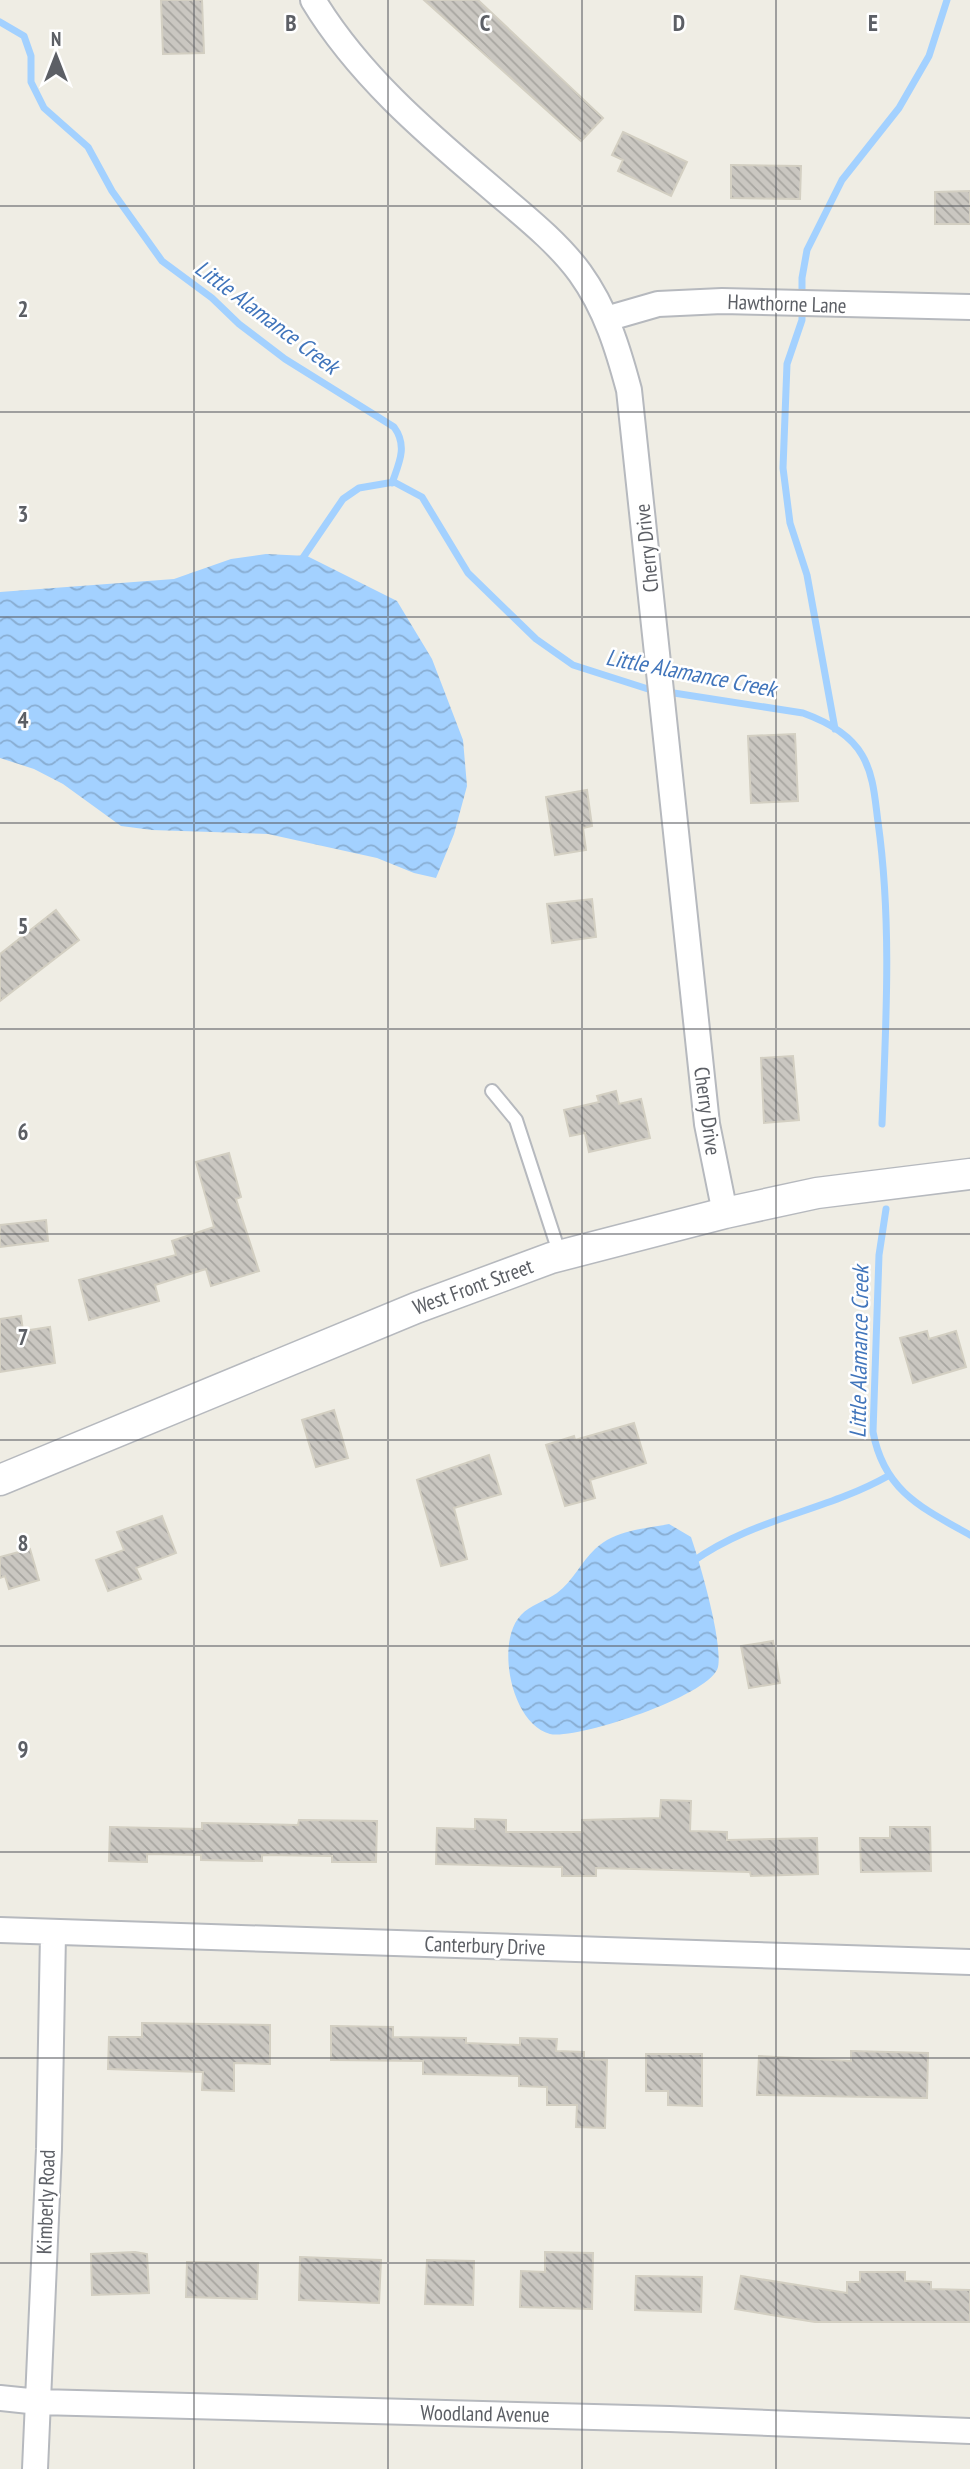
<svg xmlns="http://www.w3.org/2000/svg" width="970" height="2469" viewBox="0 0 970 2469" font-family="'PT Sans Narrow',sans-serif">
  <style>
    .water { fill: url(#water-waves) }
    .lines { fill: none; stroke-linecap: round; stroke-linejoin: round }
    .stream { stroke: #a3d1ff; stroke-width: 7 }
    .building { fill: url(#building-back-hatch); stroke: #d3cfc2; stroke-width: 2 }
    .service-casing { stroke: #b6b9be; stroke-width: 16 }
    .minor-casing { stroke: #b6b9be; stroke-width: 28 }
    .tertiary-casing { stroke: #b6b9be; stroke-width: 33 }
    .service { stroke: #fff; stroke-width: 12 }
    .minor { stroke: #fff; stroke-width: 24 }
    .tertiary { stroke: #fff; stroke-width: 30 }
    .grid { fill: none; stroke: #5c5f65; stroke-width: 2; stroke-opacity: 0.55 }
    .labels { text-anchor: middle; stroke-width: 5; stroke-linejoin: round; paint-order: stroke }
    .street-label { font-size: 21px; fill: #5c5f65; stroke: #fff }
    .water-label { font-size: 23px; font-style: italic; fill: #4175bb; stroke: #fff }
    .grid-label { font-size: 23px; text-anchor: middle; font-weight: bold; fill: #5c5f65; stroke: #fff; stroke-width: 5; stroke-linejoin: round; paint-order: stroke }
  </style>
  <defs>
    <pattern id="water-waves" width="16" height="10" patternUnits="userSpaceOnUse" patternTransform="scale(1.75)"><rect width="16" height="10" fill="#a3d1ff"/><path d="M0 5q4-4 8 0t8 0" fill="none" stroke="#88add2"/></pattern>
    <pattern id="building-back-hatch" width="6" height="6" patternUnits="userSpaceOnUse" patternTransform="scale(1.75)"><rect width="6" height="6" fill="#cac7c1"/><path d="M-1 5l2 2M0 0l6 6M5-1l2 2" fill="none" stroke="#a7a5a0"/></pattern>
  </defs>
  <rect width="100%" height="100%" fill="#efede4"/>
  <path class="water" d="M 266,554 L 307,556 L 397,601 L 432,659 L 463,740 L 467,786 L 454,834 L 436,878 L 414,873 L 377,858 L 268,834 L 152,830 L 121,826 L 63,784 L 34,769 L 0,758 L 0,592 L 174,579 L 231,559 Z
    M 669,1524 L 691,1537 C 700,1563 723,1642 718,1667 C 712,1695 577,1740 550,1734 C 511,1724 495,1642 521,1615 C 530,1605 546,1601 557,1593 C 573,1581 581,1562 595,1549 C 615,1530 644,1529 669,1524 Z"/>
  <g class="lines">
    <path class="stream" d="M 0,22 L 24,36 L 31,56 L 31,82 L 44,108 L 88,147 L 112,191 L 162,261 L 212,298 L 239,324 L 285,359 L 394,427 C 408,446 399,463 392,483
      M 300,562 L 343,499 L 359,488 L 394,482 L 422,497 L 468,573 L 536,639 L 573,665 L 648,689 L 803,713 C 825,721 850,734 862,755 C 874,775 875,800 878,822 C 892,922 886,1024 882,1124
      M 835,729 L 807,575 L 790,523 L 783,468 L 787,364 L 802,320 L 802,278 L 807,250 L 842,180 L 899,108 L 929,56 L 947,0
      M 886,1209 L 879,1255 L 873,1432 C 884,1491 922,1508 970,1535
      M 692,1562 C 753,1518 824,1512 888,1476"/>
  </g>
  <path class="building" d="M 161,0 L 202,0 L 204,53 L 163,54 Z
    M 424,0 L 478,0 L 603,118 L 581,141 Z
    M 623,132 L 687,162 L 671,196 L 618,171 L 623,160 L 612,155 Z
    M 731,165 L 801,166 L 800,199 L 731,198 Z
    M 970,191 L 970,224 L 935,224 L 935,192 Z
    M 795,734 L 798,801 L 751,803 L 748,736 Z
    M 587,790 L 592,826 L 583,828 L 586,850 L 555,855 L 546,797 Z
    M 592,899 L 596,937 L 552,943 L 547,904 Z
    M 56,910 L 79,940 L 0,1001 L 0,954 Z
    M 793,1056 L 799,1120 L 764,1123 L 761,1058 Z
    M 616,1091 L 619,1104 L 641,1099 L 650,1138 L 589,1152 L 585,1133 L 570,1136 L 564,1110 L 599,1102 L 597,1096 Z
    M 229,1153 L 241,1197 L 236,1199 L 259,1271 L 211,1286 L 206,1269 L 155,1285 L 159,1301 L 89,1320 L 79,1280 L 176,1255 L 172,1241 L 214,1227 L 196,1162 Z
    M 46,1220 L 48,1241 L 0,1247 L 0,1225 Z
    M 21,1316 L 23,1331 L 50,1327 L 55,1363 L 0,1372 L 0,1319 Z
    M 927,1331 L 929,1339 L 956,1331 L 966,1367 L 913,1383 L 900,1338 Z
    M 334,1410 L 348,1458 L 316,1467 L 302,1420 Z
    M 634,1423 L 646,1463 L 590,1480 L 595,1498 L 565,1506 L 546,1445 L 574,1436 L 575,1440 Z
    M 489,1455 L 501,1494 L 454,1508 L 467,1559 L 441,1566 L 417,1480 Z
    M 162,1516 L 176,1553 L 136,1568 L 141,1579 L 108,1591 L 96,1560 L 124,1550 L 117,1532 Z
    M 30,1549 L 39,1580 L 9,1589 L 5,1576 L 0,1578 L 0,1557 Z
    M 773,1641 L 780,1683 L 749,1688 L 741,1646 Z
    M 661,1800 L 691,1801 L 690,1831 L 727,1832 L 727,1840 L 817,1838 L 818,1874 L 751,1876 L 750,1872 L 596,1868 L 596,1876 L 562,1876 L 562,1867 L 436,1864 L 437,1828 L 475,1829 L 475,1819 L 506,1820 L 506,1832 L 582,1832 L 582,1820 L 660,1818 Z
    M 299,1820 L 377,1821 L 376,1862 L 332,1862 L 332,1856 L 262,1855 L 262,1861 L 201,1860 L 201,1855 L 147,1854 L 147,1862 L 109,1861 L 110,1827 L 202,1829 L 202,1823 L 298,1825 Z
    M 890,1827 L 930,1827 L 931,1871 L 861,1872 L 860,1838 L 890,1838 Z
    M 142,2023 L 270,2025 L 270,2064 L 234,2063 L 234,2091 L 202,2090 L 203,2072 L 108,2069 L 109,2037 L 142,2037 Z
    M 331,2026 L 393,2027 L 393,2037 L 466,2038 L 466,2043 L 520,2045 L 520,2038 L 557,2039 L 556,2051 L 584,2052 L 584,2059 L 607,2060 L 605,2128 L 576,2127 L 577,2105 L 547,2105 L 547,2087 L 519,2086 L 519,2076 L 423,2074 L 423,2061 L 331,2060 Z
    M 851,2051 L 928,2053 L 927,2098 L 757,2095 L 759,2056 L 851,2061 Z
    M 646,2054 L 702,2054 L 702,2106 L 668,2105 L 668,2091 L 646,2091 Z
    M 135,2252 L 147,2254 L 149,2293 L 92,2295 L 91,2254 Z
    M 545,2252 L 593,2253 L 592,2309 L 520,2307 L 521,2271 L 545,2272 Z
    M 300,2257 L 381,2260 L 379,2303 L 299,2300 Z
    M 427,2260 L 474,2261 L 473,2305 L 425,2304 Z
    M 187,2262 L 258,2263 L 257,2299 L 186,2297 Z
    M 860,2272 L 905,2272 L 905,2281 L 931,2282 L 931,2289 L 970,2290 L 970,2322 L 815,2322 L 735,2309 L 741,2276 L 847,2293 L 847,2282 L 860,2282 Z
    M 636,2276 L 702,2277 L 701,2312 L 635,2310 Z"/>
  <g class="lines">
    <g class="service-casing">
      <path id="service" d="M 492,1091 L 516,1120 L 560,1255"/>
    </g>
    <g class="minor-casing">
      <path id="minor" d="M 313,0 C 357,73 423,130 488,185 C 519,212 556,240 580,273 C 606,309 618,349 629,390 L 707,1124 L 725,1213
        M 606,319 L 658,304 L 722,301 L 970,307
        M 0,1930 L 970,1962
        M 0,2398 L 39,2402 L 670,2419 L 970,2431
        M 35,2469 L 49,2149 L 53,1934"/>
    </g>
    <g class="tertiary-casing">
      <path id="tertiary" d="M 0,1480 L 416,1308 L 551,1258 L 725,1213 L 817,1193 L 970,1174"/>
    </g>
    <use href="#service" class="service"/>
    <use href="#minor" class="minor"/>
    <use href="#tertiary" class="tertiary"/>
  </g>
  <path class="grid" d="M 194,0 L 194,2469M 388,0 L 388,2469M 582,0 L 582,2469M 776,0 L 776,2469M 0,206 L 970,206M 0,412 L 970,412M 0,617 L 970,617M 0,823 L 970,823M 0,1029 L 970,1029M 0,1234 L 970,1234M 0,1440 L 970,1440M 0,1646 L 970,1646M 0,1852 L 970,1852M 0,2058 L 970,2058M 0,2263 L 970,2263"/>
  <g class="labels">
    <g class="street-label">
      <text transform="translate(787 304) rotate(2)" y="7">Hawthorne Lane</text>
      <text transform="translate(647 548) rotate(-96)" y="7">Cherry Drive</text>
      <text transform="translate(707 1111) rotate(82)" y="7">Cherry Drive</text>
      <text transform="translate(473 1287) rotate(-20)" y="7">West Front Street</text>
      <text transform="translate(485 1946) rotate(2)" y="7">Canterbury Drive</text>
      <text transform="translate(46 2202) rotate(-88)" y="7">Kimberly Road</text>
      <text transform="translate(485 2414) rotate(1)" y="7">Woodland Avenue</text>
    </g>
    <g class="water-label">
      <text transform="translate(267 317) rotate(37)" y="8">Little Alamance Creek</text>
      <text transform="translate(691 673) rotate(11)" y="8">Little Alamance Creek</text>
      <text transform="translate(859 1352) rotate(-89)" y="8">Little Alamance Creek</text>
    </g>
  </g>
  <g class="grid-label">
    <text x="291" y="31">B</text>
    <text x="485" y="31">C</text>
    <text x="679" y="31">D</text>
    <text x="873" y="31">E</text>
    <text x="23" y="317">2</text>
    <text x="23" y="522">3</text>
    <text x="23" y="728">4</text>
    <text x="23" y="934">5</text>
    <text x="23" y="1140">6</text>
    <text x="23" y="1345">7</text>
    <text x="23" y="1551">8</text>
    <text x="23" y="1757">9</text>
  </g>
  <g transform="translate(56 56)" stroke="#ffffff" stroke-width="5" paint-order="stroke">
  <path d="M0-5L12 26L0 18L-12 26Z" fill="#5c5f65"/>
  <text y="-10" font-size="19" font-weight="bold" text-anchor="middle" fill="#5c5f65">N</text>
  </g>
</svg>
